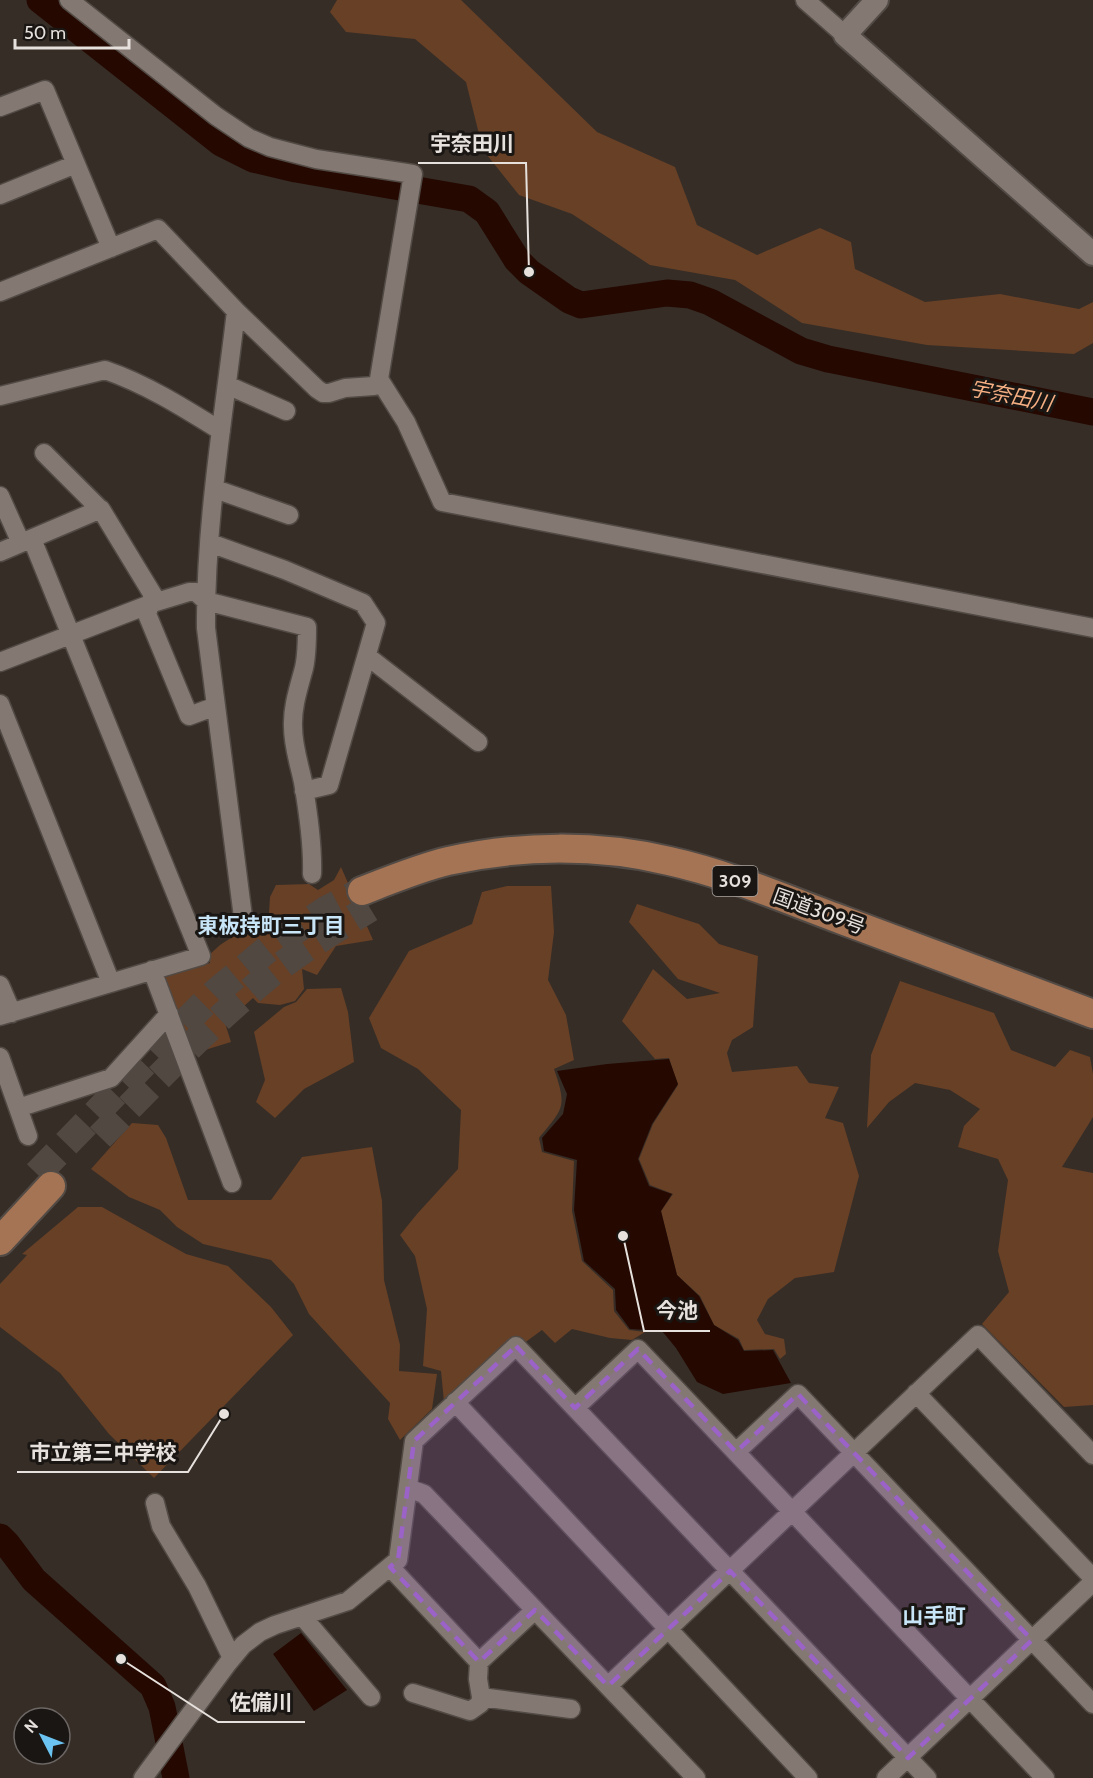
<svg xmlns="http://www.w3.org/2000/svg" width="1093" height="1778" viewBox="0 0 1093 1778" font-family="Cabin,'Noto Sans JP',sans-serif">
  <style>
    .green { fill: #674026 }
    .water { fill: #250900 }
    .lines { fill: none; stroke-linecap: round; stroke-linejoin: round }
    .river { stroke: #250900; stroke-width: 27 }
    .trunk-tunnel { stroke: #514842; stroke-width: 28; stroke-dasharray: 28 14; stroke-linecap: butt }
    .minor-casing { stroke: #524a45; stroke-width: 21 }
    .tertiary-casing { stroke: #524a45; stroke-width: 26 }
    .trunk-casing { stroke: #524a45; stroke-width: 32 }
    .minor { stroke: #847972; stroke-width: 18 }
    .tertiary { stroke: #847972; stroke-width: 22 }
    .trunk { stroke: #a57454; stroke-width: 28 }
    .marked { fill: #9b62c8; fill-opacity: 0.2; stroke: #9b62c8; stroke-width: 4.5; stroke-dasharray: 12 8; stroke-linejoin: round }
    .labels { text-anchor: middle; stroke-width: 6; stroke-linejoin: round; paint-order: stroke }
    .shield { fill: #1a1613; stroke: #aaa4a0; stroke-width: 1.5 }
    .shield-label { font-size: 18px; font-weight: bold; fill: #e7e1dd }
    .street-label { font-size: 20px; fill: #e7e1dd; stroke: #1a1613 }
    .water-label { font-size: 21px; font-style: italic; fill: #f5af83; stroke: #1a1613 }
    .neighbourhood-label { font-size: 21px; font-weight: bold; fill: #c7e5f7; stroke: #1a1613 }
    .leader { fill: none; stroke: #e7e1dd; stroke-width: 2 }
    .callout-dot { fill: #e7e1dd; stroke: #1a1613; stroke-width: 2 }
    .callout-label { font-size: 21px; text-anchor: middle; font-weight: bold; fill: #e7e1dd; stroke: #1a1613; stroke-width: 6; stroke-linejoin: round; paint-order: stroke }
  </style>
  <rect width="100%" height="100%" fill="#362d27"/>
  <path class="green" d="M 337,0 L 461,0 L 597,132 L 675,167 L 697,225 L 757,255 L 820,228 L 851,242 L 855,269 L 925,302 L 1000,294 L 1079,309 L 1093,302 L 1093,343 L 1074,354 L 927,345 L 802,323 L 735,280 L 650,265 L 572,214 L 519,195 L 483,150 L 466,82 L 415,39 L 346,32 L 330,12 Z
    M 341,867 L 373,940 L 336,946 L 317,975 L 302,969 L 304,989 L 295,1001 L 280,1005 L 258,1003 L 253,998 L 225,1023 L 231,1042 L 192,1054 L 165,977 L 210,963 L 209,955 L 220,945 L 269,913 L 270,897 L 276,885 L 309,884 L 318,890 L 334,880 Z
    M 507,886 L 551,886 L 554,932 L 548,980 L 566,1015 L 574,1060 L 554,1069 C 567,1107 564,1108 539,1138 L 542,1152 L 574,1161 L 572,1211 L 582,1261 L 613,1290 L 614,1311 L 629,1330 L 645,1332 L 632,1340 L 610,1338 L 572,1329 L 555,1343 L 542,1330 L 444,1402 L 441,1371 L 423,1366 L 427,1309 L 415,1256 L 400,1235 L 417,1214 L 458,1169 L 461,1110 L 418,1069 L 381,1048 L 369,1018 L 409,951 L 472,924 L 482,892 Z
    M 637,904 L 699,924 L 719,944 L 758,956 L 753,1027 L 732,1040 L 727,1053 L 732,1072 L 797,1066 L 809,1083 L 839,1087 L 825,1118 L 843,1123 L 859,1176 L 834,1272 L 795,1278 L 768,1299 L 757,1320 L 765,1334 L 784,1339 L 786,1354 L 780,1359 L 774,1349 L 744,1350 L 739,1339 L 714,1325 L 700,1296 L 677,1275 L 661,1211 L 673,1194 L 650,1185 L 639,1159 L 653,1124 L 678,1085 L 669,1058 L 655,1059 L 622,1021 L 653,969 L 687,999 L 720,993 L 678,979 L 629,922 Z
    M 900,981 L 994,1013 L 1011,1050 L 1055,1067 L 1070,1050 L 1090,1057 L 1093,1074 L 1093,1117 L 1062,1167 L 1093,1173 L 1093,1405 L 1064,1407 L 982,1324 L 1009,1292 L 998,1251 L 1008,1180 L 998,1159 L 958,1147 L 964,1126 L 980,1109 L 950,1090 L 915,1083 L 889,1102 L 867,1128 L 871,1055 Z
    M 341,988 L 348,1012 L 354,1062 L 304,1089 L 275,1118 L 256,1102 L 265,1080 L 254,1032 L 284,1007 L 296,1002 L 307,989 Z
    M 132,1123 L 158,1125 L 166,1138 L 188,1200 L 271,1200 L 302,1157 L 372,1147 L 382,1201 L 384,1280 L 400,1345 L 399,1371 L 437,1374 L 432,1409 L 400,1440 L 388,1419 L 390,1403 L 309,1314 L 294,1284 L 271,1260 L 203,1244 L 177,1227 L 160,1210 L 129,1197 L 91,1169 Z
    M 78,1207 L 102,1207 L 186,1254 L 228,1266 L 271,1307 L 293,1335 L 154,1478 L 109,1434 L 60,1373 L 0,1327 L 0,1284 L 27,1255 L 22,1254 Z"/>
  <path class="water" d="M 669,1059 L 678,1084 L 652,1124 L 638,1159 L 649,1186 L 672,1194 L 661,1211 L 677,1275 L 699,1296 L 714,1325 L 738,1340 L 744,1351 L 773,1350 L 791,1383 L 723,1394 L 697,1382 L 676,1348 L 662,1331 L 630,1329 L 616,1310 L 615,1289 L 584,1261 L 574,1210 L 577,1160 L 544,1151 L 542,1138 L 563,1114 L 567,1094 L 557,1071 L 607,1064 Z
    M 301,1633 L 347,1690 L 314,1711 L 273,1654 Z"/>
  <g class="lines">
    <path class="river" d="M 40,0 L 221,143 L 253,159 L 296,169 L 469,199 L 487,212 L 517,260 L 529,272 L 569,300 L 581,305 L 667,293 L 690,295 L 710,302 L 801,351 L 828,359 L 1093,412
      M 0,1537 L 7,1544 L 34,1580 L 153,1686 L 162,1707 L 176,1778"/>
    <path class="trunk-tunnel" d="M 100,1137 C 154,1082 208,1026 267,977 C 299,951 334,930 370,908
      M 37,1174 L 162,1045 L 216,992 L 269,948 L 326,910 L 362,891"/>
    <g class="minor-casing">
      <path id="minor" d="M 69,0 L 216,116 L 249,138 L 270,147 L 316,159 L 413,174 L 379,379 L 406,422 L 442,502 L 1093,628
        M 805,0 L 845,35
        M 0,107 L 45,90 L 111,248
        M 0,195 L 76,164
        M 0,292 L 158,229 L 236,311 L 317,389 L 323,393 L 329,393 L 345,388 L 374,386 L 380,382
        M 236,311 C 224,415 205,523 206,628 L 244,925
        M 227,385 L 286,411
        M 0,396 L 105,370 C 146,384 184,408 221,431
        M 44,453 L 102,511 L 153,595 L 147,614 L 189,716 L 216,706
        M 215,489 L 289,515
        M 0,496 L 21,543
        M 210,543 L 285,570 L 363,603 L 376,623 L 329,785 L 304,791
        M 0,552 L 101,509
        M 367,656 L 478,742
        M 0,662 L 153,603 L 189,592 L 196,592 L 206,601 L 307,627 C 307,641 307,655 304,668 C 299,687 292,707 293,727 C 293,746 299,763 303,782 C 308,811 313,844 312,874
        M 0,704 L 111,983
        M 152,970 L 232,1183
        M 0,985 L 12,1013
        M 0,1016 L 201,956 L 32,539
        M 0,1057 L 28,1136
        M 18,1108 L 111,1078 L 169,1014
        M 916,1393 L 1093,1578
        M 455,1402 L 808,1778
        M 575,1408 L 638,1349 L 1045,1778
        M 736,1452 L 798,1394 L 1093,1704
        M 408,1488 L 424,1494 L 696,1778
        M 155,1503 L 161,1526 L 197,1586 L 232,1658
        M 390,1567 L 479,1662
        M 302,1616 L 371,1697
        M 608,1686 L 978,1335 L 1093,1455
        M 413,1693 L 470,1711 L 480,1704 L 481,1697 L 478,1679 L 479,1662 L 535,1610
        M 481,1697 L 571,1709
        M 143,1778 L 228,1663 L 243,1645 L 260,1632 L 275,1625 L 348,1601 L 398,1560 L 414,1441 L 516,1346 L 927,1778
        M 886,1778 L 1093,1582"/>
    </g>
    <g class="tertiary-casing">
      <path id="tertiary" d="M 877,0 L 845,35 L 1093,254"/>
    </g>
    <g class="trunk-casing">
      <path id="trunk" d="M 362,891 C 390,880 419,868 448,861 C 520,845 597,844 669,861 C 728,874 785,899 842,920 C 926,951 1009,982 1093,1014
        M 0,1241 L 51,1186"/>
    </g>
    <use href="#minor" class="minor"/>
    <use href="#tertiary" class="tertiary"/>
    <use href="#trunk" class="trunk"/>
  </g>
  <path class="marked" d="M 516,1346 L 575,1408 L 638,1349 L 736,1452 L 798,1394 L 1032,1640 L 908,1758 L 730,1571 L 608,1686 L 535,1610 L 479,1662 L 390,1567 L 398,1560 L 414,1441 Z"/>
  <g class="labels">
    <rect class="shield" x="712.5" y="866" width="45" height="30" rx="4.5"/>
    <g class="shield-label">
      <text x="735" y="887">309</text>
    </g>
    <g class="street-label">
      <text transform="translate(819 911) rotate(20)" y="7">国道309号</text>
    </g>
    <g class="water-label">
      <text transform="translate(1011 396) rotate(11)" y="7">宇奈田川</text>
    </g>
    <g class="neighbourhood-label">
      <text x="271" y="933">東板持町三丁目</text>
      <text x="934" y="1623">山手町</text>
    </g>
  </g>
  <path class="leader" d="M529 272L526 163H418M623 1236L644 1331H710M224 1414L188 1472H17M121 1659L218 1722H305"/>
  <g class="callout-dot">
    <circle cx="529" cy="272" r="6"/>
    <circle cx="623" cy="1236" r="6"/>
    <circle cx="224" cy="1414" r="6"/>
    <circle cx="121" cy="1659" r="6"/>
  </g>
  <g class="callout-label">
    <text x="472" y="151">宇奈田川</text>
    <text x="677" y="1318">今池</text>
    <text x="103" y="1460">市立第三中学校</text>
    <text x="261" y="1710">佐備川</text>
  </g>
  <g transform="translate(42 1736) rotate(312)"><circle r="28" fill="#1a1613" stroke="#6c6764" stroke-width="1.5"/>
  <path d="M0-4.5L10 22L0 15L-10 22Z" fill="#6ac3f1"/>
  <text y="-9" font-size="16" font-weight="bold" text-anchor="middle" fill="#e7e1dd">N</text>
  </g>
  <path d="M15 39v9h114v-9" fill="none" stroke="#e7e1dd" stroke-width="3"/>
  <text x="24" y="39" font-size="18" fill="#e7e1dd" stroke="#1a1613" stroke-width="4.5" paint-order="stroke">50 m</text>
</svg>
